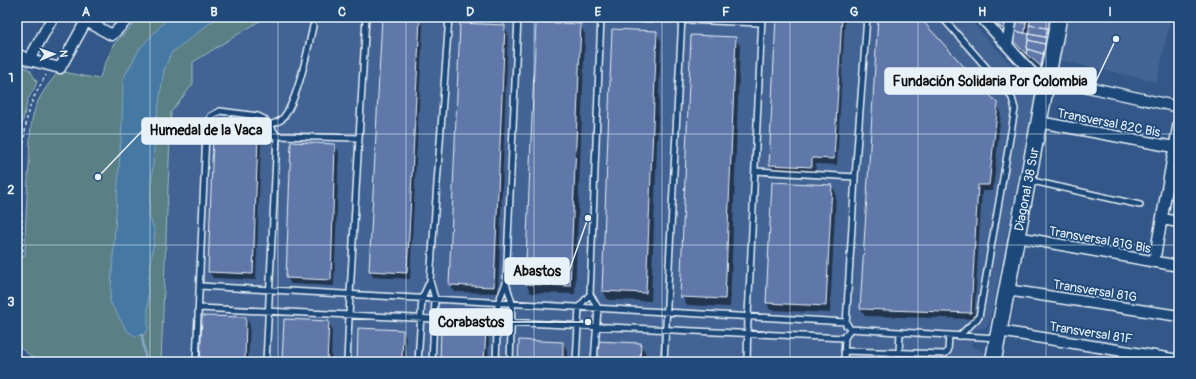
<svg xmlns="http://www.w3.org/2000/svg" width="1196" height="379" viewBox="0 0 1196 379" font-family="Pangolin,sans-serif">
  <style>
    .built { fill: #436494 }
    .green { fill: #5a7f84; stroke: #a1b8be }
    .water { fill: #4478a2; stroke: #86a8c4 }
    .shadow { fill: #0007 }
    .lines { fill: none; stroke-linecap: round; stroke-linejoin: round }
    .stream { stroke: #86a8c4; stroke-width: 2.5 }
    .building { fill: #6178a9; stroke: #e8f1f8 }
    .lane-casing { stroke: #e8f1f8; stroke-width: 8 }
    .street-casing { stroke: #e8f1f8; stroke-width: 13 }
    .secondary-casing { stroke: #e8f1f8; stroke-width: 18 }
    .path { stroke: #e8f1f8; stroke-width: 1.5; stroke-dasharray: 3 3; stroke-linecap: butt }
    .lane { stroke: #1f4a7a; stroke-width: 5 }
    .street { stroke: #1f4a7a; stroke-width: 10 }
    .secondary { stroke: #1f4a7a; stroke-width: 15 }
    .grid { fill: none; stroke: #e8f1f8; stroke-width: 1; stroke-opacity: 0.55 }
    .labels { text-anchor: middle; stroke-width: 3.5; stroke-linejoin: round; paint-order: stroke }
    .street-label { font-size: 13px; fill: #e8f1f8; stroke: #1f4a7a }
    .leader { fill: none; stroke: #e8f1f8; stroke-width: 1.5 }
    .callout-dot { fill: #e8f1f8; stroke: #1f4a7a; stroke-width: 1.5 }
    .callout { fill: #e8f1f8; stroke: #e8f1f8; stroke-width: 1.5 }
    .callout-label { font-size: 14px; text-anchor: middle; font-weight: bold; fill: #111 }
    .neatline { fill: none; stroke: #e8f1f8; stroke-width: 1.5 }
    .grid-label { font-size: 13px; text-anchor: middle; font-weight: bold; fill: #e8f1f8 }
  </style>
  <rect width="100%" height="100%" fill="#325788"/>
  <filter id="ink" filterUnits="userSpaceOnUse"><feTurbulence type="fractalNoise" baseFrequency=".025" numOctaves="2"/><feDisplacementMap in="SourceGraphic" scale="8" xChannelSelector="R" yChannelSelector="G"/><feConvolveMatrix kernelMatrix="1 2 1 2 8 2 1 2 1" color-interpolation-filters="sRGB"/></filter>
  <g filter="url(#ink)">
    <path class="built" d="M 266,17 L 967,17 L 1036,92 L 989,324 L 985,327 L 973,330 L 972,347 L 979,349 L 985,354 L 983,362 L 161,362 L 171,112 L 193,84 L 193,62 Z
      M 1069,17 L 1171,17 L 1157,82 L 1059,60 Z"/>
    <path class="green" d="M 141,17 L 266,17 L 193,62 L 193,84 L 171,112 L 161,362 L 38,362 L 17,345 L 17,265 L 25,255 C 25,224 27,194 29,164 C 30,147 29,128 34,112 C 38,97 49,83 59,71 L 99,79 L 113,45 Z
      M 17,63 L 30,70 L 37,82 L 34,89 L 28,99 L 21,128 L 17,241 Z"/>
    <path class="water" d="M 169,17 L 218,17 L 171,53 L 164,70 L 156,123 L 149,215 L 155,232 L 148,285 L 148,329 L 145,334 L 142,335 L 135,336 L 127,331 L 110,302 L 122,124 L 123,79 L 140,48 Z"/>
    <path class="shadow" d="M 697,17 L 741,17 L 741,20 L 698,18 Z
      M 777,17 L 845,17 L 837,165 L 816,164 L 815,173 L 773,171 L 770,164 Z
      M 879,17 L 917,17 L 997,105 L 1001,112 L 993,191 L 982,191 L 974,319 L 865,316 L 861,309 Z
      M 991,17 L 1014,17 L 1009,33 L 1003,31 L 999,23 L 996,22 Z
      M 1017,17 L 1057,17 L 1047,74 L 1031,61 L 1018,48 L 1014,41 Z
      M 420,20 L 423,26 L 410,279 L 373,277 L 370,271 Z
      M 580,25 L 585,34 L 575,294 L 531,293 L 526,284 Z
      M 504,26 L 508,33 L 498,293 L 454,292 L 450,285 Z
      M 656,32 L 661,41 L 651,301 L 608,300 L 603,291 Z
      M 735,38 L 740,46 L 730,307 L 687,305 L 682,296 Z
      M 257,139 L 261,145 L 256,280 L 213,278 L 209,272 Z
      M 335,145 L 339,152 L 334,286 L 291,284 L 287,278 Z
      M 832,186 L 836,193 L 830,313 L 770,310 L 767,303 Z
      M 246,318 L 250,325 L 248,362 L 201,362 Z
      M 328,322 L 332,328 L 331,362 L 283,362 Z
      M 403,331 L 406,337 L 405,362 L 358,362 Z
      M 485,332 L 489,339 L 488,362 L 441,362 Z
      M 563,343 L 568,352 L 567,362 L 519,362 Z
      M 640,344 L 645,352 L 645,362 L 596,362 Z"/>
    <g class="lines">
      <path class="stream" d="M 142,335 L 146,362"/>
    </g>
    <path class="building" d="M 382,17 L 420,19 L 407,273 L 369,271 Z
      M 776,17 L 842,17 L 834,159 L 812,158 L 812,167 L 769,165 Z
      M 878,17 L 919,17 L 998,104 L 989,185 L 978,185 L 971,313 L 860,309 Z
      M 998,17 L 1009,17 L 1007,30 L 1000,27 L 997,22 Z
      M 1016,17 L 1028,17 L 1026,23 L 1016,21 Z
      M 1031,17 L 1054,17 L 1052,29 L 1029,25 Z
      M 1016,21 L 1026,23 L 1025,33 L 1014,31 Z
      M 536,22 L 581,24 L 570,286 L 525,284 Z
      M 460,23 L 505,25 L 494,287 L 449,285 Z
      M 1029,25 L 1052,29 L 1050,38 L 1029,34 Z
      M 612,29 L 657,31 L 646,293 L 602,291 Z
      M 1014,31 L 1029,34 L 1026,54 L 1013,41 Z
      M 1029,34 L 1050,38 L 1049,45 L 1028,40 Z
      M 691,35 L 736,37 L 725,299 L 680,297 Z
      M 1028,40 L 1049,45 L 1047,55 L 1027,49 Z
      M 1027,49 L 1047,55 L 1044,69 L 1026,54 Z
      M 213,136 L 258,138 L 253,274 L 208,272 Z
      M 291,142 L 335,144 L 331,280 L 286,278 Z
      M 772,182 L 832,185 L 826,306 L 766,303 Z
      M 202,316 L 246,317 L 245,362 L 200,362 Z
      M 284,319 L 329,321 L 327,362 L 282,362 Z
      M 358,328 L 403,330 L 402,362 L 357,362 Z
      M 441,329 L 486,331 L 484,362 L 440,362 Z
      M 519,340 L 563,342 L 563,362 L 518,362 Z
      M 596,341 L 641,343 L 640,362 L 595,362 Z"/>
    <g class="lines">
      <g class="lane-casing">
        <path id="lane" d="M 610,17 L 761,23
          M 942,17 L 1007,91 L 1012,98 L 1015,109 L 979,317 L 959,336
          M 270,125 C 274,123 278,122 281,120 C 297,105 308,49 313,26
          M 206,133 L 277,136 L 266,362
          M 755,171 L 855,177
          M 1028,180 L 1140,205
          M 506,283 L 512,303 L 510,362
          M 200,286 L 846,322 L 850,329
          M 199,308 L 845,338 L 850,329
          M 846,325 L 855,177 L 867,17
          M 850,329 L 997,338
          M 844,351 L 945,354 L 948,351 L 949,335
          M 899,352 L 900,332
          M 196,362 L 206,133 L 208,123 L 211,116 L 220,111 L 258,116 L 264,119 L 270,125 L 277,136 L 359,138
          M 347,362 L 350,294 L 366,17
          M 418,362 L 422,298 L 430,281
          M 432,362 L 435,299 L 430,281 L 449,17
          M 496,362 L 498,303 L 506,283 L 518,17
          M 576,362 L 579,307 L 590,294
          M 594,362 L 598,308 L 590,294 L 601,17
          M 664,362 L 682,17
          M 747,362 L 748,316 L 762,17
          M 844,362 L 845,335"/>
      </g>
      <g class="street-casing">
        <path id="street" d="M 79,17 L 112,35 L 130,17
          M 981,17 L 1045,87
          M 1007,45 L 1012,17
          M 17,54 L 29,60 L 60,68 L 86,21
          M 29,60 L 53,17
          M 1047,78 L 1179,107
          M 1039,122 L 1174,147
          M 1162,219 L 1179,222
          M 1017,237 L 1179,266
          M 1154,262 L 1179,122
          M 1007,290 L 1179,316
          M 999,331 L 1179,360"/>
      </g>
      <g class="secondary-casing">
        <g id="secondary">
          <path id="s1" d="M 993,362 L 1059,17"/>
        </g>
      </g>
      <path class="path" d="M 17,97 L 17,102
        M 17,261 L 23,255 L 20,175 L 25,131 L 28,112 L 34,97 L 46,75"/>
      <use href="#lane" class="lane"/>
      <use href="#street" class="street"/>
      <use href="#secondary" class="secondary"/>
    </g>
  </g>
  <path class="grid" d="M 150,17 L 150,362M 278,17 L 278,362M 406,17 L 406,362M 534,17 L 534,362M 662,17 L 662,362M 790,17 L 790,362M 918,17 L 918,362M 1046,17 L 1046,362M 17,134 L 1179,134M 17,245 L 1179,245"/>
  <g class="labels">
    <g class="street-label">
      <text transform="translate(1109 122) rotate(11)" y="5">Transversal 82C Bis</text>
      <text dy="5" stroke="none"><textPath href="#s1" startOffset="176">Diagonal 38 Sur</textPath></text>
      <text transform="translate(1100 239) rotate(10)" y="5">Transversal 81G Bis</text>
      <text transform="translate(1095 290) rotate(9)" y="5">Transversal 81G</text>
      <text transform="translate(1091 332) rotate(9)" y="5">Transversal 81F</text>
    </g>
  </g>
  <path class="leader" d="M1116 39L1096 81M98 177L142 131M588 218L569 271M588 322L512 322"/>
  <g class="callout-dot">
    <circle cx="1116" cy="39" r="4"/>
    <circle cx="98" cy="177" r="4"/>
    <circle cx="588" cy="218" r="4"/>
    <circle cx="588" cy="322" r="4"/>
  </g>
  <g class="callout">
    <rect x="885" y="68" width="211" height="26" rx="4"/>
    <rect x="142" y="118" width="129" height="26" rx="4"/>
    <rect x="505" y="258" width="64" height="26" rx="4"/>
    <rect x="430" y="309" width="82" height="26" rx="4"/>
  </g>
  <g class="callout-label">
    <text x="990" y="86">Fundación Solidaria Por Colombia</text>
    <text x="206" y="135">Humedal de la Vaca</text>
    <text x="537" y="276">Abastos</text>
    <text x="471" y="327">Corabastos</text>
  </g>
  <rect width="1196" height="379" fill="none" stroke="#1f4a7a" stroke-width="44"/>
  <g transform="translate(54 54) rotate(88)" stroke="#1f4a7a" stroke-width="3" paint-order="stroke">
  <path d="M0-3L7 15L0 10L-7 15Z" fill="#e8f1f8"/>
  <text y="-6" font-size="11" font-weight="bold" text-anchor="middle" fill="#e8f1f8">N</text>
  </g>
  <rect x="22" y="22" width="1152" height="335" class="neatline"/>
  <g class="grid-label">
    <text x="86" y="16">A</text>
    <text x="214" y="16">B</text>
    <text x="342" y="16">C</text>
    <text x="470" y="16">D</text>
    <text x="598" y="16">E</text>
    <text x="726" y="16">F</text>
    <text x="854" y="16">G</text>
    <text x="982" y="16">H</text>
    <text x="1110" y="16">I</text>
    <text x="11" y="82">1</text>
    <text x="11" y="194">2</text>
    <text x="11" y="306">3</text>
  </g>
</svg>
